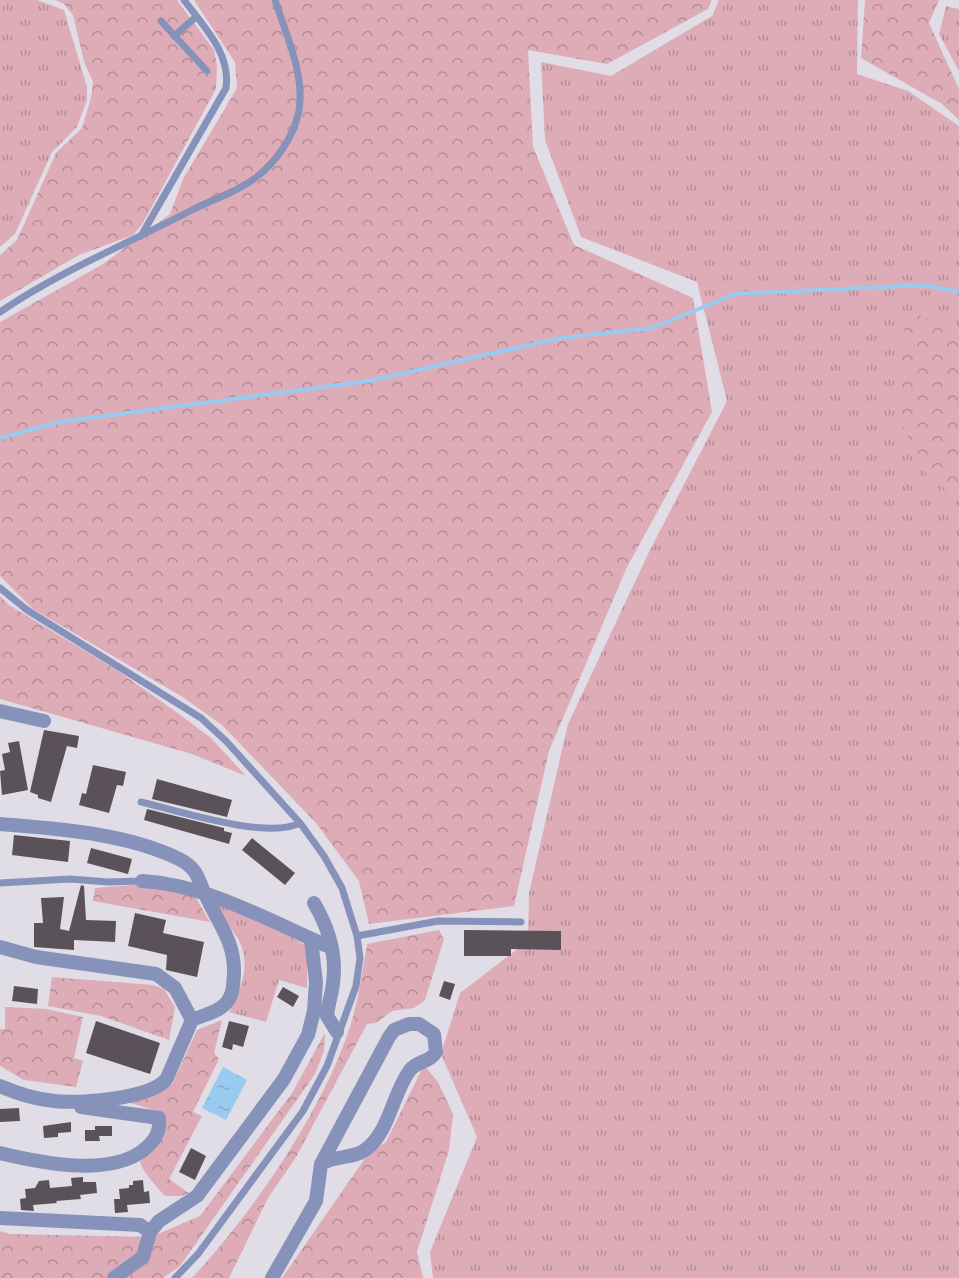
<svg xmlns="http://www.w3.org/2000/svg" width="959" height="1278" viewBox="0 0 959 1278" font-family="'Space Grotesk',sans-serif">
  <style>
    .grass { fill: url(#grass-tufts) }
    .forest { fill: url(#forest-crowns) }
    .water { fill: url(#water-ripples) }
    .lines { fill: none; stroke-linecap: round; stroke-linejoin: round }
    .stream { stroke: #99caef; stroke-width: 4 }
    .building { fill: #5a5258 }
    .lane { stroke: #8792ba; stroke-width: 7 }
    .street { stroke: #8792ba; stroke-width: 14 }
  </style>
  <defs>
    <pattern id="grass-tufts" width="24" height="20" patternUnits="userSpaceOnUse" patternTransform="scale(1.5)"><rect width="24" height="20" fill="#ddacb7"/><path d="M3 7l-1-3M5 7V3M7 7l1-3M15 17l-1-3M17 17v-4M19 17l1-3" fill="none" stroke="#b48c95"/></pattern>
    <pattern id="forest-crowns" width="20" height="18" patternUnits="userSpaceOnUse" patternTransform="scale(1.5)"><rect width="20" height="18" fill="#ddacb7"/><path d="M2 6a3 3 0 1 1 6 0M12 15a3 3 0 1 1 6 0" fill="none" stroke="#b48c95"/></pattern>
    <pattern id="water-ripples" width="26" height="14" patternUnits="userSpaceOnUse" patternTransform="scale(1.5)"><rect width="26" height="14" fill="#99caef"/><path d="M2 4q2-2 4 0t4 0M15 11q2-2 4 0t4 0" fill="none" stroke="#84aecd"/></pattern>
  </defs>
  <rect width="100%" height="100%" fill="#e1dde7"/>
  <path class="grass" d="M 0,0 L 37,0 L 64,10 L 87,87 L 87,100 L 77,127 L 52,152 L 15,234 L 0,247 Z
    M 719,0 L 858,0 L 857,74 L 908,91 L 959,126 L 959,1278 L 433,1278 L 430,1252 L 477,1137 L 441,1054 L 460,993 L 528,941 L 529,893 L 568,724 L 649,552 L 727,401 L 697,282 L 581,237 L 545,140 L 541,62 L 611,76 L 712,16 Z
    M 946,6 L 959,9 L 959,71 L 939,34 Z
    M 219,905 L 242,911 L 307,946 L 307,988 L 279,980 L 266,1022 L 229,1012 C 243,988 253,958 234,933 C 228,924 219,916 219,905 Z"/>
  <path class="forest" d="M 55,0 L 177,0 L 214,50 L 217,65 L 216,89 L 143,223 L 133,235 L 79,255 L 0,301 L 0,255 L 17,240 L 56,153 L 82,128 L 91,98 L 93,82 L 84,62 L 73,15 L 64,4 Z
    M 194,0 L 712,0 L 708,9 L 607,64 L 528,50 L 533,147 L 574,245 L 693,298 L 712,412 L 626,569 L 549,751 L 514,906 L 369,924 L 359,881 L 316,823 L 222,725 L 181,696 L 33,609 L 0,576 L 0,322 L 103,264 L 170,214 L 183,179 L 237,88 L 235,62 Z
    M 865,0 L 939,0 L 929,23 L 959,89 L 959,120 L 942,104 L 861,58 Z
    M 908,314 L 924,316 L 959,342 L 959,500 L 926,473 L 899,419 L 899,350 Z
    M 0,596 L 9,605 L 118,671 L 175,711 L 211,738 L 246,776 L 192,754 L 0,699 Z
    M 132,885 L 167,888 L 196,898 L 210,922 L 93,901 L 95,888 Z
    M 439,930 L 444,939 L 425,1000 L 414,1008 L 392,1011 L 376,1023 L 367,1024 L 296,1157 L 268,1198 L 229,1278 L 192,1278 C 253,1212 318,1118 348,1033 C 358,1004 362,974 367,944 Z
    M 52,977 L 153,985 L 164,989 L 175,1007 L 169,1040 L 101,1016 L 48,1006 Z
    M 5,1007 L 46,1009 L 83,1017 L 74,1058 L 83,1061 L 76,1087 L 24,1080 L 0,1066 L 0,1029 L 5,1029 Z
    M 222,1020 L 214,1053 L 219,1059 L 193,1112 L 202,1116 L 169,1179 L 189,1193 L 181,1196 L 165,1196 C 129,1155 135,1163 165,1120 L 163,1113 L 118,1099 L 160,1092 L 173,1083 L 197,1030 Z
    M 325,1033 L 324,1051 L 315,1074 L 180,1266 L 163,1278 L 0,1278 L 0,1231 L 10,1234 L 151,1237 L 200,1216 L 292,1093 Z
    M 424,1065 L 438,1082 L 453,1114 L 449,1150 L 417,1252 L 423,1278 L 282,1278 L 368,1154 L 386,1142 Z"/>
  <path class="water" d="M 223,1067 L 247,1080 L 226,1120 L 202,1108 Z"/>
  <g class="lines">
    <path class="stream" d="M 0,438 L 59,422 L 369,381 L 561,338 L 652,328 L 735,294 L 924,285 L 959,292"/>
  </g>
  <path class="building" d="M 44,730 L 79,736 L 77,748 L 67,746 L 51,802 L 38,798 L 38,795 L 30,792 Z
    M 19,741 L 28,790 L 2,795 L 0,771 L 5,770 L 2,754 L 10,752 L 8,743 Z
    M 93,765 L 126,772 L 123,786 L 117,785 L 109,813 L 79,805 L 82,793 L 86,794 Z
    M 157,779 L 232,800 L 227,817 L 152,799 Z
    M 147,809 L 224,828 L 224,831 L 232,833 L 229,844 L 144,820 Z
    M 14,835 L 70,841 L 68,862 L 12,855 Z
    M 252,838 L 295,873 L 285,885 L 242,850 Z
    M 91,848 L 132,859 L 128,874 L 87,863 Z
    M 81,885 L 84,886 L 86,920 L 116,921 L 115,942 L 74,940 L 74,950 L 34,947 L 34,923 L 43,923 L 41,898 L 64,897 L 60,929 L 69,931 Z
    M 135,913 L 166,920 L 163,933 L 204,942 L 197,977 L 166,970 L 167,955 L 128,946 Z
    M 464,930 L 561,931 L 561,950 L 511,949 L 511,956 L 464,956 Z
    M 444,981 L 455,984 L 450,1000 L 439,996 Z
    M 14,986 L 38,989 L 37,1004 L 12,1001 Z
    M 283,987 L 299,996 L 293,1007 L 277,997 Z
    M 96,1021 L 160,1043 L 150,1074 L 86,1053 Z
    M 229,1021 L 249,1026 L 243,1047 L 233,1044 L 232,1050 L 222,1047 Z
    M 19,1108 L 20,1121 L 0,1122 L 0,1109 Z
    M 71,1122 L 71,1132 L 58,1133 L 58,1137 L 44,1138 L 43,1126 Z
    M 95,1126 L 112,1126 L 112,1136 L 99,1136 L 100,1141 L 85,1141 L 85,1130 L 95,1130 Z
    M 191,1148 L 206,1156 L 195,1180 L 179,1172 Z
    M 83,1177 L 83,1182 L 96,1182 L 97,1193 L 80,1195 L 81,1199 L 56,1201 L 57,1203 L 33,1205 L 34,1211 L 21,1210 L 20,1199 L 26,1198 L 25,1189 L 35,1188 L 39,1181 L 49,1180 L 50,1188 L 72,1186 L 71,1178 Z
    M 143,1180 L 144,1192 L 149,1191 L 150,1203 L 127,1205 L 128,1212 L 115,1213 L 114,1199 L 120,1199 L 119,1189 L 129,1188 L 129,1185 L 133,1185 L 133,1181 Z"/>
  <g class="lines">
    <path class="lane" d="M 161,21 L 207,71
      M 174,36 L 196,17
      M 141,236 L 226,88 C 231,53 203,26 184,0
      M 0,312 C 60,271 129,243 194,209 C 214,199 237,192 255,178 C 276,163 294,136 299,111 C 305,74 286,35 275,0
      M 0,588 L 27,610 L 201,718 L 226,741 L 300,823 L 324,856 L 342,888 L 357,936 L 360,958 L 356,986 L 327,1066 L 303,1111 L 198,1254 L 175,1278
      M 141,802 C 178,811 269,840 300,823
      M 0,883 L 70,879 L 108,882 L 142,881
      M 357,936 L 438,921 L 521,922"/>
    <path class="street" d="M 0,711 L 44,721
      M 0,824 C 58,829 126,833 179,859 C 198,869 197,877 205,894 C 218,923 235,941 234,974 C 233,982 234,990 230,997 C 224,1011 206,1014 192,1020
      M 142,881 C 209,885 271,922 332,948
      M 314,903 C 328,927 337,955 333,983 C 332,994 328,1004 327,1016 L 337,1032
      M 0,947 L 36,957 L 156,974 L 175,988 L 192,1020 L 167,1078 C 154,1099 78,1104 54,1101 C 35,1099 18,1094 0,1086
      M 409,1024 L 419,1024 L 434,1034 L 436,1052 C 430,1062 417,1061 410,1070 C 392,1094 390,1132 365,1150 C 353,1159 335,1155 321,1164 L 389,1037 L 394,1030 Z
      M 0,1153 C 41,1163 119,1180 151,1143 C 158,1136 160,1128 159,1118 L 81,1107
      M 0,1218 L 140,1225 L 150,1232
      M 114,1278 L 143,1257 L 150,1232 L 159,1221 L 197,1196 L 284,1079 L 308,1035 L 314,1011 L 316,982 L 311,940
      M 272,1278 L 316,1201 L 321,1164"/>
  </g>
</svg>
